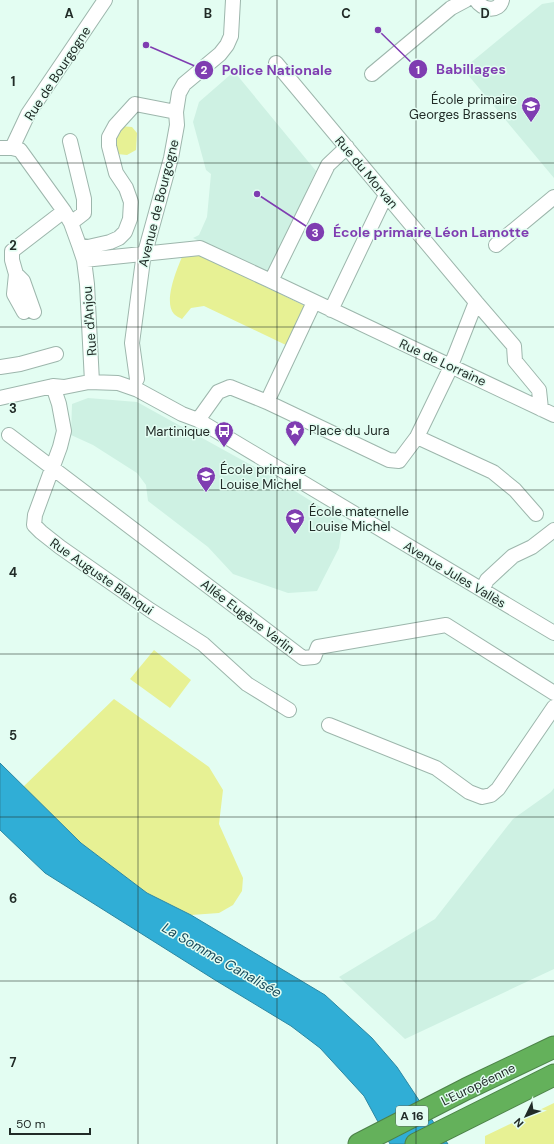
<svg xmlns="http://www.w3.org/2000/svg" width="554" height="1144" viewBox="0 0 554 1144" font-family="'DM Sans',sans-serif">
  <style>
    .built { fill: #cef1e3 }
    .green { fill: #e7f194 }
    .water { fill: #30aed6; stroke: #2c87a2 }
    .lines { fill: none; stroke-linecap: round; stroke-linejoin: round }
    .minor-casing { stroke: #9db6ac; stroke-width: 16 }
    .highway-casing { stroke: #4d8249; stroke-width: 23 }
    .minor { stroke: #fff; stroke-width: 14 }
    .highway { stroke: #64b15b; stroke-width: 21 }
    .grid { fill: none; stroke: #212b27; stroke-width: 1; stroke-opacity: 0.55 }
    .labels { text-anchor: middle; stroke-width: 3; stroke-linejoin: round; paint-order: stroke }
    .shield { fill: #e3fdf2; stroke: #5b6a64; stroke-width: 1 }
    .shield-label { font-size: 12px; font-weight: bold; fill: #212b27 }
    .street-label { font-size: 13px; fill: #212b27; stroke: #e3fdf2 }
    .poi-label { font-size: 13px; fill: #212b27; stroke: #e3fdf2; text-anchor: start }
    .water-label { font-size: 14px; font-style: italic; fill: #1a4c5d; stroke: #e3fdf2 }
    .grid-label { font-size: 13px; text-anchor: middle; font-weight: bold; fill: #212b27; stroke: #e3fdf2; stroke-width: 3; stroke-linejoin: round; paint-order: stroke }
    .leader { fill: none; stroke: #7f3db1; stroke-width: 1.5 }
    .callout-dot { fill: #7f3db1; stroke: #e3fdf2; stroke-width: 1.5 }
    .mark-label { font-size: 12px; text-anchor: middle; font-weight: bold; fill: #fff }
    .callout-label { font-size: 14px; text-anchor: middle; font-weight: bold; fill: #7f3db1; stroke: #e3fdf2; stroke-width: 3; stroke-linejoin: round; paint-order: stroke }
  </style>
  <rect width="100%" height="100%" fill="#e3fdf2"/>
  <path class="built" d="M 554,2 L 554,178 L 463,69 L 542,4 Z
    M 230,75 L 237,75 L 316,171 L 268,274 L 193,238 L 199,235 L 207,217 L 211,174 L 206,170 L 193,122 L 199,102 Z
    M 88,398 L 137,402 L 271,476 L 343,521 L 339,548 L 317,591 L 288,593 L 233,574 L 208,547 L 148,501 L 146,485 L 137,473 L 93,445 L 71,435 L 72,404 Z
    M 554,788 L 554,969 L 405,1039 L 339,977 L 435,919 L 513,819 L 551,792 Z"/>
  <path class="green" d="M 120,126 L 132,127 L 137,133 L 136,150 L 127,155 L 117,154 L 114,131 Z
    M 200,255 L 305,306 L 288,346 L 204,306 L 191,308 L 182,319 C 180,318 176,316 174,314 C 163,302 177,269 182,257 Z
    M 154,650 L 191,680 L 170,708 L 130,679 Z
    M 114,699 L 209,767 L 223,790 L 219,824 L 243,878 L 242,891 L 233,905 L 219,913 L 191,915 L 147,893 L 81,843 L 23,787 Z
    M 554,1103 L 554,1144 L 485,1144 L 485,1136 Z"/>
  <path class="water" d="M 0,763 L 81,843 L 147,893 L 191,915 L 325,995 L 372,1038 L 397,1067 L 448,1144 L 390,1144 L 364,1096 L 320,1048 L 291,1026 L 215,980 L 45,873 L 0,830 Z"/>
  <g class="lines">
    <g class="minor-casing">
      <path id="minor" d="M 476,0 C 482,10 499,13 502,0
        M 276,63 L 476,302 L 448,373 L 417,437 L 399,461 L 389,460 L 267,402 L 314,302
        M 372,74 L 451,8 L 466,0
        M 70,141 L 84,199 L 84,213 L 71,223
        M 347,147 L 328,165 L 271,281 L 554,415
        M 0,148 L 12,148 L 20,150 L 64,211 L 71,223 L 79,245 L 84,260 L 87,284 L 92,382
        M 12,148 L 28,114 L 105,0
        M 79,245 L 88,247 L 110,242 L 119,238 L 125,232 L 130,219 L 131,202 L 126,188 L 116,173 L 109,146 L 109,137 L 115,126 L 135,104 L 176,112
        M 496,245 L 554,197
        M 84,260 L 200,248 L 271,281
        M 16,274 L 14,294 L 24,312
        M 476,302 L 514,346 L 515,361 L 539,390 L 541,409
        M 331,310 L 386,195
        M 34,312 L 23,281 L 16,274 L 12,260 L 12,251 L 64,211
        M 0,367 L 20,364 L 56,354
        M 137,379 L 132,343 L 143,260 L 171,158 L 177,125 L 176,112 L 179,93 L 184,84 L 220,54 L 227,45 L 231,36 L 233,0
        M 53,386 L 59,404 L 64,431 L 60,447 L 35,515 L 34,525 L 41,532 L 60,547 L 150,610 L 203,644 L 247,684 L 289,710
        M 0,398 L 53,386 L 64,387 L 89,382 L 118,383 L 138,390 L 182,414 L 198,420 L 554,633
        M 198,420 L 218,392 L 230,387 L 267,402
        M 9,435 L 303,658 L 314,657 L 318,647 L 446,625 L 554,693
        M 417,437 L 493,472 L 515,490 L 536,514
        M 482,590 L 487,580 L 513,556 L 532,547 L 554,530
        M 329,725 L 436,768 L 469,792 L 482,797 L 491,795 L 498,789 L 554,707"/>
    </g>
    <g class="highway-casing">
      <path id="highway" d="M 359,1144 L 466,1089 L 554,1047
        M 416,1144 L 554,1075"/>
    </g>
    <use href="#minor" class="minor"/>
    <use href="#highway" class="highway"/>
  </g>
  <path class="grid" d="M 138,0 L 138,1144M 277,0 L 277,1144M 416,0 L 416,1144M 0,163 L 554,163M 0,327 L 554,327M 0,490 L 554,490M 0,654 L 554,654M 0,817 L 554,817M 0,981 L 554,981"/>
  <defs>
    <g id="school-pin" transform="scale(1)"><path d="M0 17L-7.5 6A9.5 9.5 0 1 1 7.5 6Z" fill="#7f3db1" stroke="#e3fdf2"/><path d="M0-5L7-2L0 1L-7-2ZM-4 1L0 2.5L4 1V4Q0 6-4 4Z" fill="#fff"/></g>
    <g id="sight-pin" transform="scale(1)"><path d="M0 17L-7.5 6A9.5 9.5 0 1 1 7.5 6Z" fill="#7f3db1" stroke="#e3fdf2"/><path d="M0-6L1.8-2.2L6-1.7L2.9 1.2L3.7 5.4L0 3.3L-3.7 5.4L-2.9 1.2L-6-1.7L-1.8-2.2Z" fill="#fff"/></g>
    <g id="bus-pin" transform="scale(1)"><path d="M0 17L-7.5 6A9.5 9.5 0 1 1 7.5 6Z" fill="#7f3db1" stroke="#e3fdf2"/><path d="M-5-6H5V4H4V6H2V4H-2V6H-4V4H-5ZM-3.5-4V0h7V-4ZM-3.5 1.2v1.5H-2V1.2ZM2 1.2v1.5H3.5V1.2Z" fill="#fff"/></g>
  </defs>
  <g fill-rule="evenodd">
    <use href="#school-pin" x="531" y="106"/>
    <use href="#sight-pin" x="295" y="430"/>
    <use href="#bus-pin" x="224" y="431"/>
    <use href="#school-pin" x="206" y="476"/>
    <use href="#school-pin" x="295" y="518"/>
  </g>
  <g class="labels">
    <rect class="shield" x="396" y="1106" width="32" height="20" rx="3"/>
    <g class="shield-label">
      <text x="412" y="1120">A 16</text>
    </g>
    <g class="street-label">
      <text transform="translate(57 73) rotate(-57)" y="5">Rue de Bourgogne</text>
      <text transform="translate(367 172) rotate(50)" y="5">Rue du Morvan</text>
      <text transform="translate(158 203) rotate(-76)" y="5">Avenue de Bourgogne</text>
      <text transform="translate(89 321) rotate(-94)" y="5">Rue d'Anjou</text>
      <text transform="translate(443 362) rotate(25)" y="5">Rue de Lorraine</text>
      <text transform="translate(455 574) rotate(31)" y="5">Avenue Jules Vallès</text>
      <text transform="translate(102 576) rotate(35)" y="5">Rue Auguste Blanqui</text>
      <text transform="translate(248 616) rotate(37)" y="5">Allée Eugène Varlin</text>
      <text transform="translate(478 1084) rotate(-26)" y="5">L'Européenne</text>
    </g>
    <g class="poi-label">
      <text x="517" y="104" text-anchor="end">École primaire<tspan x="517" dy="15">Georges Brassens</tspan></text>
      <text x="309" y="435">Place du Jura</text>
      <text x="210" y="436" text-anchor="end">Martinique</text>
      <text x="220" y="474">École primaire<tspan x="220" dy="15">Louise Michel</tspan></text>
      <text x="309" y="516">École maternelle<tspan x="309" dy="15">Louise Michel</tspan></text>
    </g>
    <g class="water-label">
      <text transform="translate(222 960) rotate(30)" y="5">La Somme Canalisée</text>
    </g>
  </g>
  <g class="grid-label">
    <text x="69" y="18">A</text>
    <text x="208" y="18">B</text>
    <text x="346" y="18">C</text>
    <text x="485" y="18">D</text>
    <text x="13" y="86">1</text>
    <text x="13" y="250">2</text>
    <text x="13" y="413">3</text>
    <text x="13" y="577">4</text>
    <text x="13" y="740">5</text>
    <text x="13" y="903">6</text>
    <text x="13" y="1067">7</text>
  </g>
  <path class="leader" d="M378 30L418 69M146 45L204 70M257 194L315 232"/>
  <g class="callout-dot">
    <circle cx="378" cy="30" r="4"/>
    <circle cx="146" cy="45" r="4"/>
    <circle cx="257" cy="194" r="4"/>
    <circle cx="418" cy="69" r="10"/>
    <circle cx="204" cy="70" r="10"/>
    <circle cx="315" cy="232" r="10"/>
  </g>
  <g class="mark-label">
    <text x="418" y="74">1</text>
    <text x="204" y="74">2</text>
    <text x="315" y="237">3</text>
  </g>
  <g class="callout-label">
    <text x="471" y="74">Babillages</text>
    <text x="277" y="75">Police Nationale</text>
    <text x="431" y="237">École primaire Léon Lamotte</text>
  </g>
  <g transform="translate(526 1116) rotate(227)" stroke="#e3fdf2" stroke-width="3" paint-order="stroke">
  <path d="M0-3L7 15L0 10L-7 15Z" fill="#212b27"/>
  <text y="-6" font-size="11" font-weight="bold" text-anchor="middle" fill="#212b27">N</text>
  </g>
  <path d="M10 1128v6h80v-6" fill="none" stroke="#212b27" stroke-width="2"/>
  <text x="16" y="1128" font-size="12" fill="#212b27" stroke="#e3fdf2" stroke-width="3" paint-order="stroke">50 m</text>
</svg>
